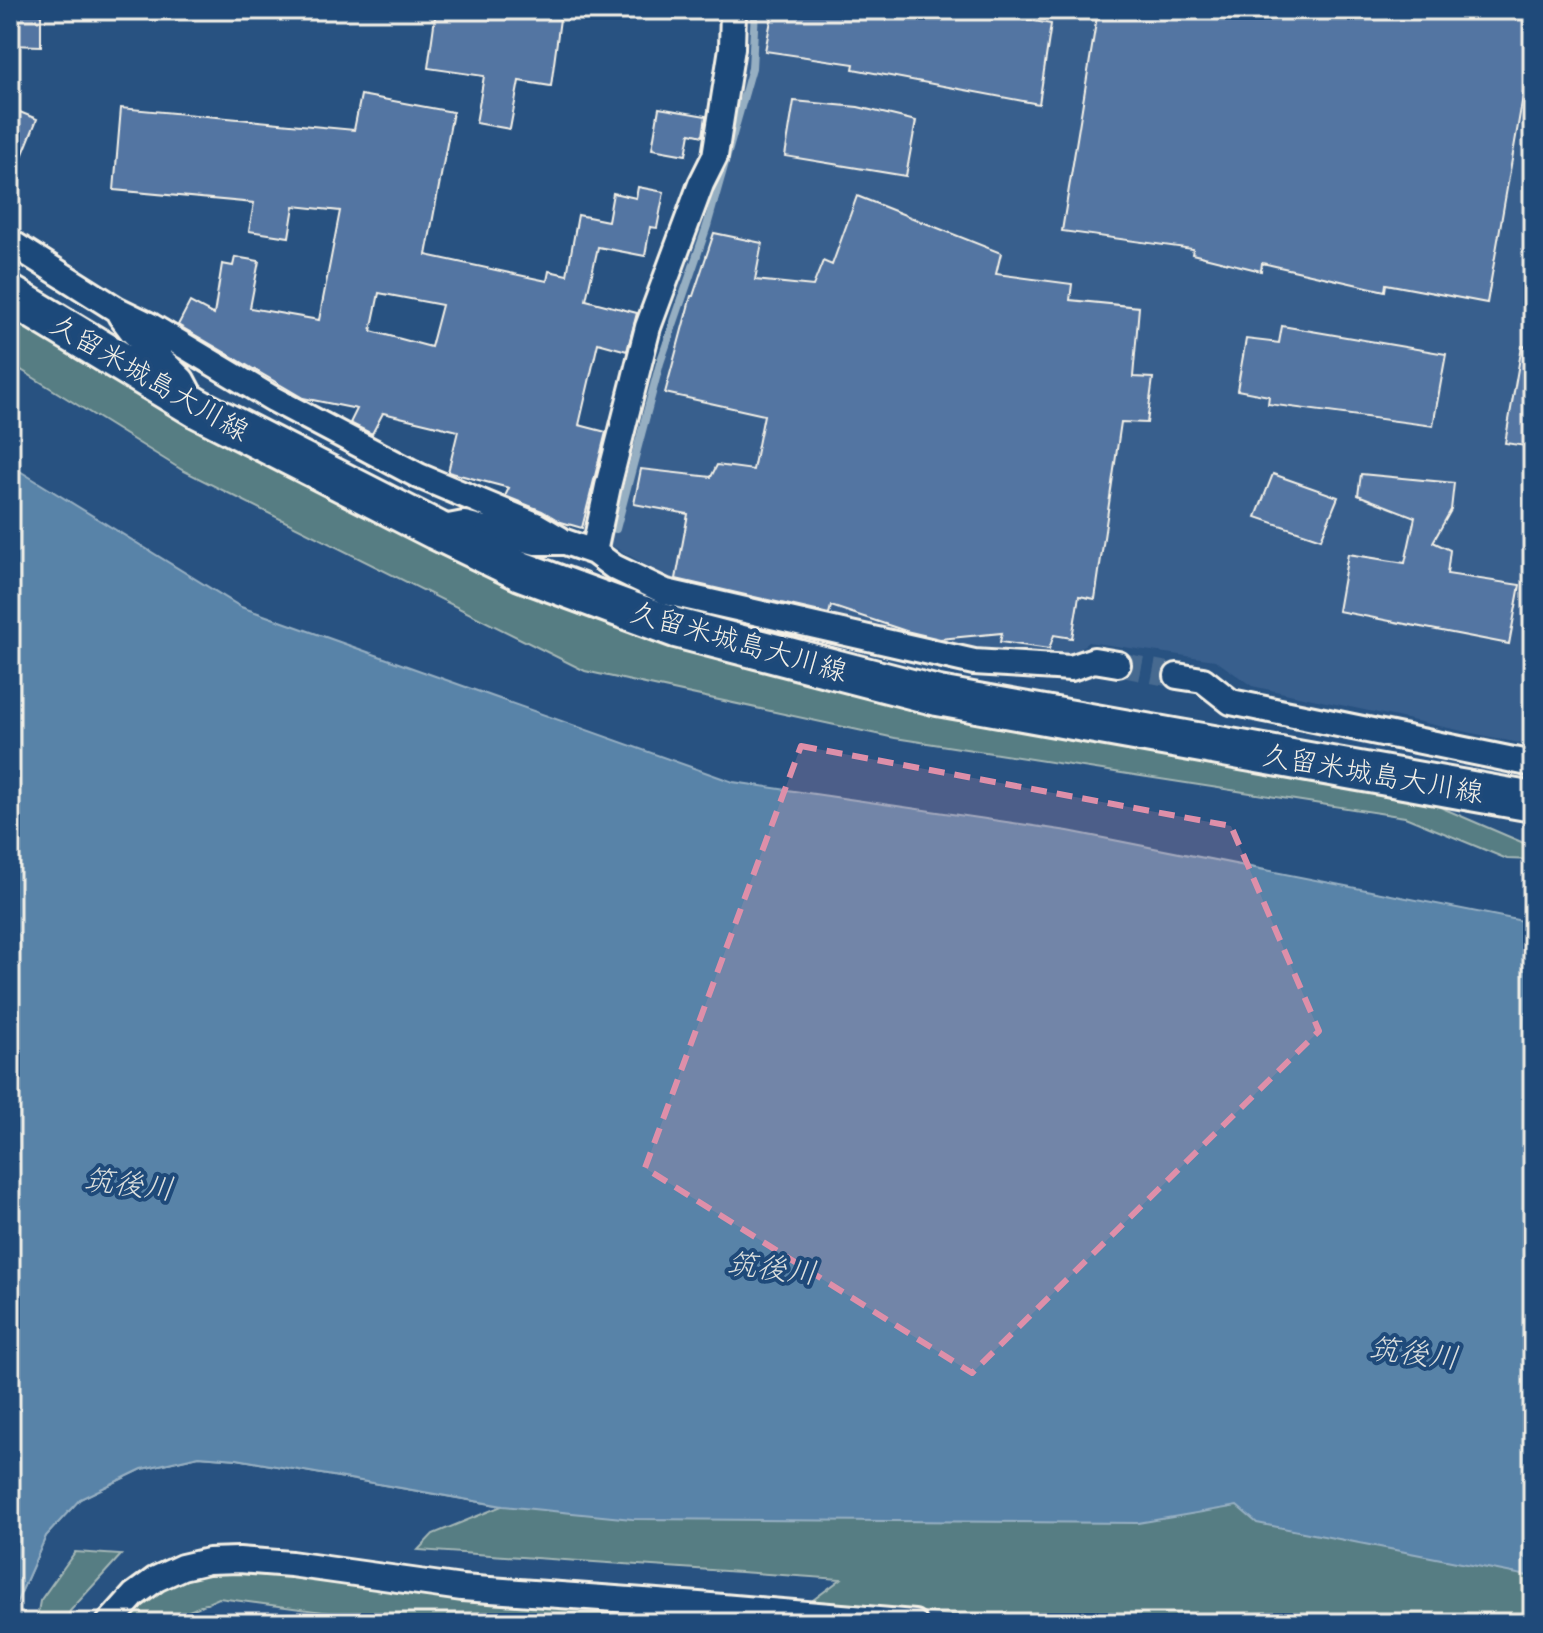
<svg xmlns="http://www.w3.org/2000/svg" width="1543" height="1633" viewBox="0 0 1543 1633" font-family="'Indie Flower','Klee One',sans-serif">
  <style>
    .built { fill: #395f8d }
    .green { fill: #567d83; stroke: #a5b7b6; stroke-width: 2 }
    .water { fill: #5883a8; stroke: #96afc2; stroke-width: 2 }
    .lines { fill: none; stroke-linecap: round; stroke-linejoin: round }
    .stream { stroke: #96afc2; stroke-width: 8 }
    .building { fill: #5275a2; stroke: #f4f1e8; stroke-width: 2; fill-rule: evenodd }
    .minor-tunnel { stroke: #476a90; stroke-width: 24; stroke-dasharray: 24 12; stroke-linecap: butt }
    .minor-casing { stroke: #f4f1e8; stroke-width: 30 }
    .primary-casing { stroke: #f4f1e8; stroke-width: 44 }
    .minor { stroke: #1f4a7a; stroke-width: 24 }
    .primary { stroke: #1f4a7a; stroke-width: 38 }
    .marked { fill: #de8fa9; fill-opacity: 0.2; stroke: #de8fa9; stroke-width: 6; stroke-dasharray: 16 10; stroke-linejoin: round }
    .labels { text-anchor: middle; stroke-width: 8; stroke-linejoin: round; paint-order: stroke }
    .street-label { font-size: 28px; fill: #f4f1e8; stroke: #1f4a7a }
    .water-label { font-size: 30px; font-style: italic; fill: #dde0de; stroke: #1f4a7a }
  </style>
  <rect width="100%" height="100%" fill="#285281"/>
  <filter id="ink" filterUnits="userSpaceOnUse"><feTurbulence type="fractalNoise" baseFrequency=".0125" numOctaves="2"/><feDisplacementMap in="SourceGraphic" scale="16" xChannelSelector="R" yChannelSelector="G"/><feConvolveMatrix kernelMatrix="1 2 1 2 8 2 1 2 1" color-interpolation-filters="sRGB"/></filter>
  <g filter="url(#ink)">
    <path class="built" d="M 746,10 L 1533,10 L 1533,746 L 1252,686 L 1215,660 L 1088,642 L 1071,656 L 967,646 L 924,637 L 676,582 L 607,543 L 742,62 Z"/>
    <path class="green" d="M 10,313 L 677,644 L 917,712 L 1419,798 L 1533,847 L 1533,860 L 1507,859 L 1405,817 L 895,738 L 585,671 L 182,470 L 10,363 Z
      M 221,1427 L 1215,1496 L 1533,1558 L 1533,1623 L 1052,1623 L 809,1603 L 841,1579 L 418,1550 L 433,1534 L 502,1506 L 237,1459 L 199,1456 L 142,1469 L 80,1499 L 46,1536 L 15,1606 L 13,1623 L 10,1623 L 10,1577 L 52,1499 Z
      M 75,1552 L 121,1555 L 70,1611 L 65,1623 L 36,1623 L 40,1601 Z
      M 234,1568 L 807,1623 L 404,1623 L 219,1598 L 173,1618 L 170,1623 L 118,1623 L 140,1599 L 180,1576 Z"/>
    <path class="water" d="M 10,465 L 241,607 L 733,782 L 1068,831 L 1533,923 L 1533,1577 L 1257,1523 L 1237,1506 L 1138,1523 L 632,1519 L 503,1506 L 237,1459 L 199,1456 L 142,1469 L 80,1499 L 46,1536 L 15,1606 L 13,1623 L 10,1623 Z"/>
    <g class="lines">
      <path class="stream" d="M 616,529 L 660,363 L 707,226 L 752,68 L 755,10"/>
    </g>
    <path class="building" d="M 10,10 L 41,10 L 41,46 L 10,45 Z
      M 436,10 L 496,10 L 560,19 L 551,86 L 519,81 L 510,129 L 476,123 L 484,76 L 428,68 Z
      M 773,10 L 971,10 L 1051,24 L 1039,104 L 853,69 L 854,64 L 765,51 Z
      M 1098,10 L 1533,10 L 1533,39 L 1487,303 L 1386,284 L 1385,291 L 1262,263 L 1261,271 L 1192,254 L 1193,249 L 1062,231 Z
      M 361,95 L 453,112 L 426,255 L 547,281 L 549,271 L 567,275 L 578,215 L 608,221 L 613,193 L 636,198 L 638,187 L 664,192 L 657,228 L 650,227 L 645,256 L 598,247 L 586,300 L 637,313 L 627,351 L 598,343 L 579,425 L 606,432 L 582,528 L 561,522 L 542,511 L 505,496 L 509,488 L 448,472 L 458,431 L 383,413 L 372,434 L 350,423 L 357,409 L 303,398 L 178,325 L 190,302 L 214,315 L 222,264 L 233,266 L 235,257 L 259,261 L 250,308 L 319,320 L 340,211 L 294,206 L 289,237 L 249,231 L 254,203 L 114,190 L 121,108 L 354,130 ZM 379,293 L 442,305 L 431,347 L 371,331 Z
      M 794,101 L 858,107 L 916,121 L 906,176 L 785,156 Z
      M 10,108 L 37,119 L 11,184 L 10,184 Z
      M 659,108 L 706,116 L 703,136 L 690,133 L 686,155 L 652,149 Z
      M 857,196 L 1001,253 L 996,274 L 1072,284 L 1070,300 L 1139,307 L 1133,377 L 1153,378 L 1147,423 L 1121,422 L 1095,599 L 1079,596 L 1072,638 L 1054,635 L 1049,649 L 1000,642 L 1002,633 L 940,639 L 906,631 L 831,606 L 829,614 L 676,579 L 688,514 L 634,504 L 641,469 L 711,477 L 717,465 L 753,470 L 764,415 L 665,393 L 691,296 L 693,296 L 714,233 L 762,243 L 755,280 L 813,286 L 823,261 L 832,265 Z
      M 1282,326 L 1446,354 L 1433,426 L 1268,404 L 1269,396 L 1237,390 L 1246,339 L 1279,343 Z
      M 1522,346 L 1533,347 L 1533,447 L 1505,443 Z
      M 1273,474 L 1338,497 L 1321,539 L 1256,517 Z
      M 1361,474 L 1454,483 L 1451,510 L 1433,542 L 1450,550 L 1447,574 L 1520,585 L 1509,644 L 1338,611 L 1348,554 L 1405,563 L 1415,517 L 1358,495 Z"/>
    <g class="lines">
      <path class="minor-tunnel" d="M 1118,664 L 1177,676"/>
      <g class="minor-casing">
        <path id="minor" d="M 10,242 L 116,309 L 151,326 L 273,399 L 419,476 L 536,525 L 560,539
          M 120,315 L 132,331 L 182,380 L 192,399
          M 438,529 L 464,524 L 536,542 L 565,542 L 594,552 L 608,486 L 648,327 L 701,184 L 715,156 L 732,48 L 733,10
          M 594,552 L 614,567 L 666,592 L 974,662 L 1071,668 L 1094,660 L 1118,664
          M 1177,676 L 1203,680 L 1231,702 L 1533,764
          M 109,1623 L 134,1595 L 156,1579 L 182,1567 L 208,1561 L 239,1560 L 291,1564 L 462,1588 L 699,1605 L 914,1623"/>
      </g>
      <g class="primary-casing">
        <path id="primary" d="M 10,295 L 197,408 L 436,530 L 521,571 L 676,628 L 938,696 L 1533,802"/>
      </g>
      <use href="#minor" class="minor"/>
      <use href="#primary" class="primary"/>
    </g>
  </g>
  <path class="marked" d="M 801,746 L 1231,826 L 1319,1031 L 972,1373 L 645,1168 Z"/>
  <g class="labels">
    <g class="street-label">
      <text transform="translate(150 377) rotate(30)" y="10">久留米城島大川線</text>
      <text transform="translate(739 641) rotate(16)" y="10">久留米城島大川線</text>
      <text transform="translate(1373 773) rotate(10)" y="10">久留米城島大川線</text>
    </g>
    <g class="water-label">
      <text transform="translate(129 1184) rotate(7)" y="10">筑後川</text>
      <text transform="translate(772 1268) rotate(7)" y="10">筑後川</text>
      <text transform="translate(1414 1353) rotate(7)" y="10">筑後川</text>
    </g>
  </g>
  <rect width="1543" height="1633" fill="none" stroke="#1f4a7a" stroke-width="40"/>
  <rect x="20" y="20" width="1503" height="1593" fill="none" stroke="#f4f1e8" stroke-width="3" filter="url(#ink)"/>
</svg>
